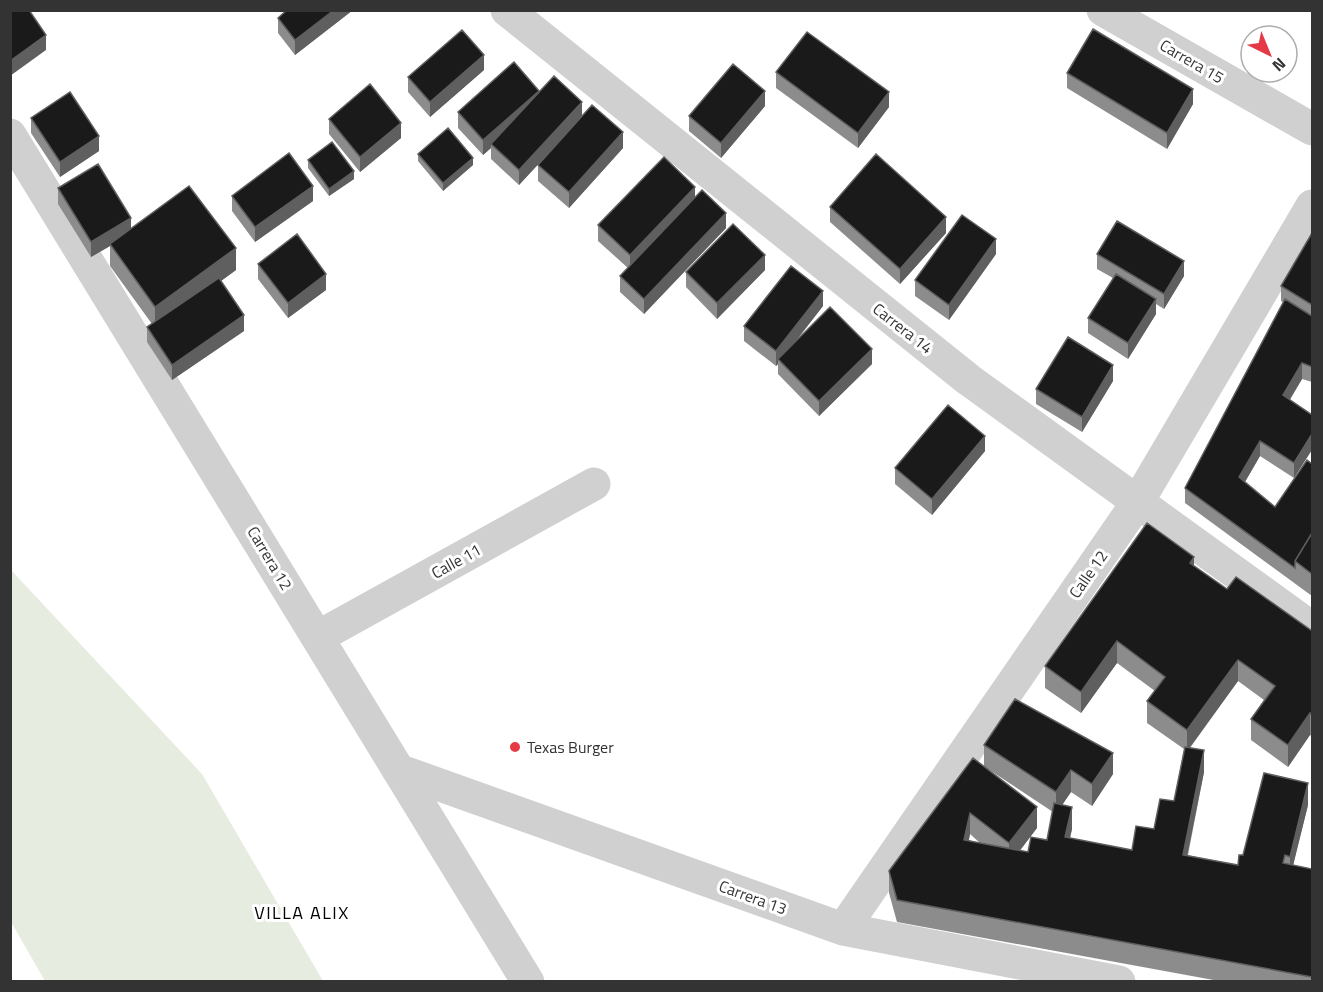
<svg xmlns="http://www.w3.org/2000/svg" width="1323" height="992" viewBox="0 0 1323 992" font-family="'Titillium Web',sans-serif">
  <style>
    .green { fill: #e6ecdf }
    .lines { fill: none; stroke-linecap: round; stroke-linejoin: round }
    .minor { stroke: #d0d0d0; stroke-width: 33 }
    .wall { fill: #8c8c8c; fill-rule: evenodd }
    .shaded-wall { fill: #5f5f5f }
    .building { fill: #1a1a1a; stroke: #5f5f5f; stroke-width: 1.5 }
    .poi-dot { fill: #e63946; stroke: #fff; stroke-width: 2 }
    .labels { text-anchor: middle; stroke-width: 6; stroke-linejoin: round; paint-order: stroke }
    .street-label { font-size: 16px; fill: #333; stroke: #fff }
    .poi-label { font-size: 16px; fill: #333; stroke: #fff; text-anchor: start }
    .neighbourhood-label { font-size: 18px; letter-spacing: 1.5px; fill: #000; stroke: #fff }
  </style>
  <rect width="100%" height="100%" fill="#fff"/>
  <path class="green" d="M 10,569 L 202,774 L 323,981 L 45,981 L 11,922 Z"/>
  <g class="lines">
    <path class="minor" d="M 507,10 L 969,380 L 1312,628
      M 1103,10 L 1312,129
      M 10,135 L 528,982
      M 318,637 L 594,484
      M 398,770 L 843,929 L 1119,982
      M 843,929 L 1137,503 L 1312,206"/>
  </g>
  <path class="wall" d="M 353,10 L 295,55 L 278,33 L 278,18 Z
    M 484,70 L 430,117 L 408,92 L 408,77 Z
    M 776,72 L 889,107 L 858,148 L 776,88 Z
    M 1067,73 L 1193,104 L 1167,149 L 1067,88 Z
    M 539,93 L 582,116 L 623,148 L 569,208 L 538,181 L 538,165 L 554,147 L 519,185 L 491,159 L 491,148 L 483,155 L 458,128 L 458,112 Z
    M 765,106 L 721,158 L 689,131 L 689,116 Z
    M 31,118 L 99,151 L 60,177 L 31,133 Z
    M 329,119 L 401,138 L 360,172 L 329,134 Z
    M 418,154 L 473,165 L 443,191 L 418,161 Z
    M 308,160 L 354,179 L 329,196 L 308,168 Z
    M 58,188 L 131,229 L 236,270 L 221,281 L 244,331 L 172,380 L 147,342 L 147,327 L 152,324 L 110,266 L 110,246 L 91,257 L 58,204 Z
    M 232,196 L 313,201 L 255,242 L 232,211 Z
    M 695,198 L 726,228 L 644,314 L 620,292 L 620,276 L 628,268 L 598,241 L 598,225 Z
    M 830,207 L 946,233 L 900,284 L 830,222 Z
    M 1312,233 L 1312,382 L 1302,379 L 1290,400 L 1312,415 L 1294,478 L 1260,456 L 1245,482 L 1275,507 L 1312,464 L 1312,596 L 1185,503 L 1185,488 L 1283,302 L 1281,301 L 1281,286 Z
    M 996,254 L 949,320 L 915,296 L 915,280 Z
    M 1097,254 L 1184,276 L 1164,309 L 1156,304 L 1156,314 L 1128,359 L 1088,333 L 1088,318 L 1113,278 L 1097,269 Z
    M 258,264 L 326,290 L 288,318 L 258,279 Z
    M 765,270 L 717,319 L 686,287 L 686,272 Z
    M 823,306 L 796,341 L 872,364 L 819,416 L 778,374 L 778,364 L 776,366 L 744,341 L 744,326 Z
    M 1113,381 L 1082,432 L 1036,404 L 1036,389 Z
    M 985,451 L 932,515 L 895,484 L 895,468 Z
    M 1194,566 L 1227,589 L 1312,631 L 1312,736 L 1310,735 L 1288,767 L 1251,740 L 1251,719 L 1264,700 L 1238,681 L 1190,748 L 1204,772 L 1188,855 L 1238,865 L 1243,855 L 1308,805 L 1293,865 L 1312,869 L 1312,981 L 1219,981 L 897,922 L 889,893 L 889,871 L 984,766 L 984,745 L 1113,774 L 1092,806 L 1071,792 L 1062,805 L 1072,829 L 1070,838 L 1132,850 L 1154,829 L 1174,801 L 1184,749 L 1147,723 L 1147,701 L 1155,691 L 1117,663 L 1081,713 L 1045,688 L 1045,666 ZM 988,769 L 1053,812 L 1047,840 L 1028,852 L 1020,850 L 1037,828 ZM 970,834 L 980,843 L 969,840 Z"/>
  <path class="shaded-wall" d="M 334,10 L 353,10 L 295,55 L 295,40 Z
    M 46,35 L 46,50 L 10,76 L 10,61 Z
    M 484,55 L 484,70 L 430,117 L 430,102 Z
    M 1193,89 L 1193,104 L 1167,149 L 1167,133 Z
    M 539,91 L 539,106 L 491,144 L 491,148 L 483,155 L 483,140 Z
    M 765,91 L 765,106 L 721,158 L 721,143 Z
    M 889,92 L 889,107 L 858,148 L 858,133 Z
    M 582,102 L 582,117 L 519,185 L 519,170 Z
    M 401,123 L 401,138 L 360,172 L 360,157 Z
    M 623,132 L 623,148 L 569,208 L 569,192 Z
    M 99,136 L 99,151 L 60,177 L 60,162 Z
    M 473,158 L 473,165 L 443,191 L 443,183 Z
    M 354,171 L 354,179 L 329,196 L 329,189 Z
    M 313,186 L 313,201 L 255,242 L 255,227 Z
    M 695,187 L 695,203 L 630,270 L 630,255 Z
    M 726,213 L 726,228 L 644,314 L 644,299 Z
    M 946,217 L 946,233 L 900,284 L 900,269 Z
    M 131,218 L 131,233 L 110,244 L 110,246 L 91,257 L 91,242 Z
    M 996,239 L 996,254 L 949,320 L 949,305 Z
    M 236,248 L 236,270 L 155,329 L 155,307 Z
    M 765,255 L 765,270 L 717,319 L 717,303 Z
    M 1184,261 L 1184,276 L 1164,309 L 1164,294 Z
    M 326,274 L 326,290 L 288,318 L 288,303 Z
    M 823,291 L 823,306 L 780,361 L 778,359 L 778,364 L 776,366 L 776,351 Z
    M 1156,299 L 1156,314 L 1128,359 L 1128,343 Z
    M 244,315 L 244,331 L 172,380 L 172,365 Z
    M 872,349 L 872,364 L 819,416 L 819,401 Z
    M 1302,363 L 1302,379 L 1283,410 L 1283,395 Z
    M 1113,365 L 1113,381 L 1082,432 L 1082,417 Z
    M 1312,434 L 1312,450 L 1294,478 L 1294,463 Z
    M 985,436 L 985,451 L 932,515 L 932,499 Z
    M 1260,441 L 1260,456 L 1239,492 L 1239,477 Z
    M 1194,557 L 1194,578 L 1190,563 Z
    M 1117,641 L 1117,663 L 1081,713 L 1081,692 Z
    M 1238,660 L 1238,681 L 1187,751 L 1187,730 Z
    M 1310,713 L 1310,735 L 1288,767 L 1288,745 Z
    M 1204,750 L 1204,772 L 1183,876 L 1183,855 Z
    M 1113,753 L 1113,774 L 1092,806 L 1092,784 Z
    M 1071,770 L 1071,792 L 1056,814 L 1056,792 Z
    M 1308,783 L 1308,805 L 1290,878 L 1290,857 Z
    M 1037,807 L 1037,828 L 1009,865 L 1009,843 Z
    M 1072,807 L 1072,829 L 1065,859 L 1065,837 Z
    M 970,813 L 970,834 L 964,861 L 964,840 Z"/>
  <path class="building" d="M 10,10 L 29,10 L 46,35 L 10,61 Z
    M 287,10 L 334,10 L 295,40 L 278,18 Z
    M 1093,29 L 1193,89 L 1167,133 L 1067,73 Z
    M 462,30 L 484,55 L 430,102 L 408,77 Z
    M 807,32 L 889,92 L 858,133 L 776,72 Z
    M 514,62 L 539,91 L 483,140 L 458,112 Z
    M 733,64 L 765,91 L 721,143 L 689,116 Z
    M 554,76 L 582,102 L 519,170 L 491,144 Z
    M 370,84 L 401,123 L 360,157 L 329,119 Z
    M 70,92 L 99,136 L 60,162 L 31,118 Z
    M 592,105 L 623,132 L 569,192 L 538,165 Z
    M 448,128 L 473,158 L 443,183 L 418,154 Z
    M 332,142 L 354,171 L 329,189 L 308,160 Z
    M 289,153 L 313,186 L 255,227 L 232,196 Z
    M 876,154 L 946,217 L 900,269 L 830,207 Z
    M 664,157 L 695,187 L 630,255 L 598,225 Z
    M 98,164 L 131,218 L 91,242 L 58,188 Z
    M 189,186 L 236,248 L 155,307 L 110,244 Z
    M 702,190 L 726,213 L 644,299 L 620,276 Z
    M 962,215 L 996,239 L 949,305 L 915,280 Z
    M 1117,221 L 1184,261 L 1164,294 L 1097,254 Z
    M 733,224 L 765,255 L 717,303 L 686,272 Z
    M 1312,233 L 1312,305 L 1281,286 Z
    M 297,234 L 326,274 L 288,303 L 258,264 Z
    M 791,266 L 823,291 L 776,351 L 744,326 Z
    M 1116,274 L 1156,299 L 1128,343 L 1088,318 Z
    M 219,278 L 244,315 L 172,365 L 147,327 Z
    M 1285,299 L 1312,316 L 1312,367 L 1302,363 L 1283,395 L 1312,415 L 1312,434 L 1294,463 L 1260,441 L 1239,477 L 1275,507 L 1307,460 L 1312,464 L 1312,533 L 1295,561 L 1295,568 L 1185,488 Z
    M 830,307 L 872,349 L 819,401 L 778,359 Z
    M 1068,337 L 1113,365 L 1082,417 L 1036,389 Z
    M 948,405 L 985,436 L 932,499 L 895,468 Z
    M 1147,523 L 1194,557 L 1190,563 L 1227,589 L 1236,577 L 1312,631 L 1312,714 L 1310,713 L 1288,745 L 1251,719 L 1275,686 L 1238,660 L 1187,730 L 1147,701 L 1165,677 L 1117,641 L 1081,692 L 1045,666 Z
    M 1312,533 L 1312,574 L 1295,561 Z
    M 1015,699 L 1113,753 L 1092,784 L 1071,770 L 1056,792 L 984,745 Z
    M 1185,747 L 1204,750 L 1183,855 L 1238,865 L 1239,855 L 1243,855 L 1264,773 L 1308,783 L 1290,857 L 1285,855 L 1283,863 L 1312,869 L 1312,977 L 897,900 L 889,871 L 973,758 L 1037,807 L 1009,843 L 970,813 L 964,840 L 1028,852 L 1031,837 L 1047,840 L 1054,803 L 1072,807 L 1065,837 L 1132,850 L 1136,826 L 1154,829 L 1160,799 L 1174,801 Z"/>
  <circle class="poi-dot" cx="515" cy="747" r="6"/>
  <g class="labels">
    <g class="street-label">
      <text transform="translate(1192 61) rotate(30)" y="6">Carrera 15</text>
      <text transform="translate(903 328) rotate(38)" y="6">Carrera 14</text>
      <text transform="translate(270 558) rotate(59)" y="6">Carrera 12</text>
      <text transform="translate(456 561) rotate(-29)" y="6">Calle 11</text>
      <text transform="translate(1088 574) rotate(-55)" y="6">Calle 12</text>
      <text transform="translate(753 897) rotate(20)" y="6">Carrera 13</text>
    </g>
    <g class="poi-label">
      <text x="527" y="753">Texas Burger</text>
    </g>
    <g class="neighbourhood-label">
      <text x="302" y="919">VILLA ALIX</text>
    </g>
  </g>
  <rect width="1323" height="992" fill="none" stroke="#333333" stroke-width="24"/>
  <g transform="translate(1269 54) rotate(137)"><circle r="28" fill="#ffffff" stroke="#adadad" stroke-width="1.5"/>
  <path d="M0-4.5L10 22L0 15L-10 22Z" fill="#e63946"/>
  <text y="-9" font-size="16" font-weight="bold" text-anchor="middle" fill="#333333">N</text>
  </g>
</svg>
